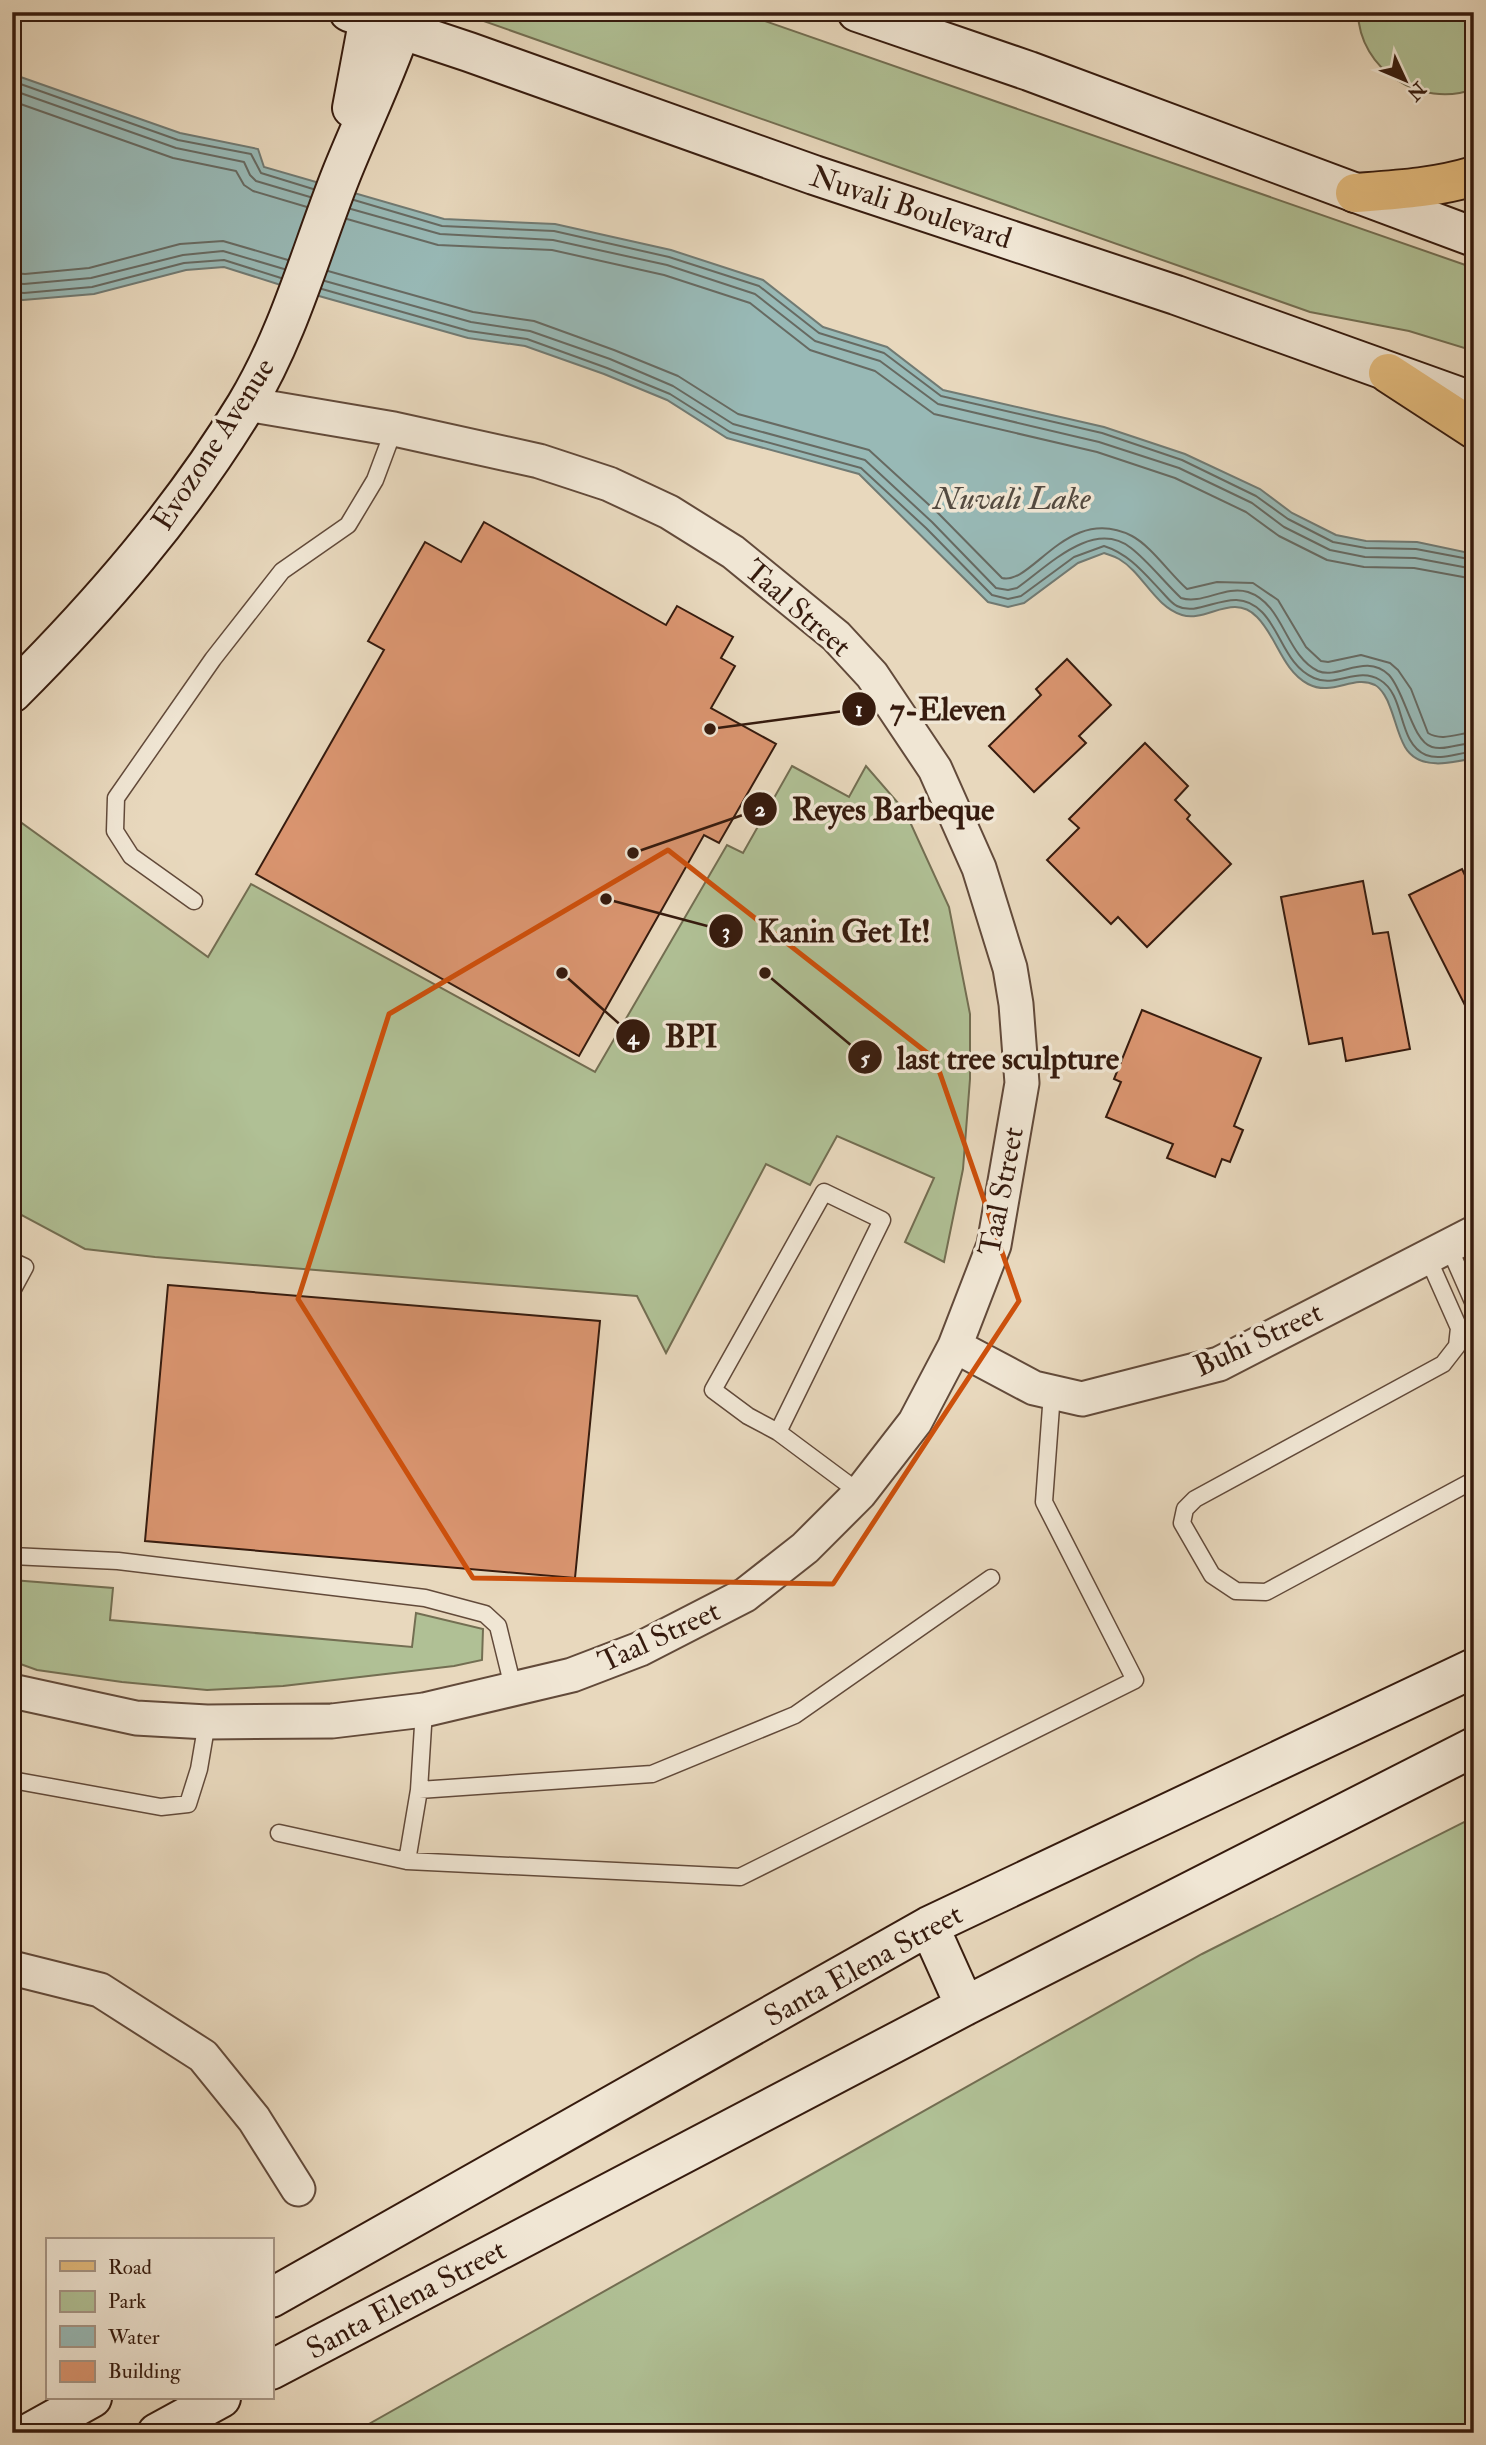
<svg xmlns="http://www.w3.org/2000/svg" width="1486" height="2445" viewBox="0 0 1486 2445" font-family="'IM FELL Double Pica',serif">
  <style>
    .green { fill: #b0c095; stroke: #736e52; stroke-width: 2 }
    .water { fill: #98b9b6; stroke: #717a73; stroke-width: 2 }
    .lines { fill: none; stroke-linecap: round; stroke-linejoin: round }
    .shore { stroke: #676a62; stroke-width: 2 }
    .building { fill: #da9570; stroke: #361b0e; stroke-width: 2 }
    .lane-casing { stroke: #624a3a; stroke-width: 19 }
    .street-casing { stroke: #624a3a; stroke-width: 37 }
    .secondary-casing { stroke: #361b0e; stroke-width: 42 }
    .primary-casing { stroke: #361b0e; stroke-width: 42 }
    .lane { stroke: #f0e6d4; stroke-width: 16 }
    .street { stroke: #f0e6d4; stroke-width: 33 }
    .secondary { stroke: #f0e6d4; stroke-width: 38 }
    .primary { stroke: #e4bc7e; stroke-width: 38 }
    .marked { fill: none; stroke: #cd500c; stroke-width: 5; stroke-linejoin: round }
    .labels { text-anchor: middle; stroke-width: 7; stroke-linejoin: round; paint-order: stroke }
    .street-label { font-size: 30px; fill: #361b0e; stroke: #f0e6d4 }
    .water-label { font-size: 32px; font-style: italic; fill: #534a40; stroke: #f0e6d4 }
    .leader { fill: none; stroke: #361b0e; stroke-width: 2.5 }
    .callout-dot { fill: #361b0e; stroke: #f0e6d4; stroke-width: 2.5 }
    .mark-label { font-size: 21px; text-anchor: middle; font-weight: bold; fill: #fff }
    .callout-label { font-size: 32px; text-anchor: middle; font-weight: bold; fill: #361b0e; stroke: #f0e6d4; stroke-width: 7; stroke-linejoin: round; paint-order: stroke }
  </style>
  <rect width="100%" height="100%" fill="#e8d8bd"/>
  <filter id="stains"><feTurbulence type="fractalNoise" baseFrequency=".00286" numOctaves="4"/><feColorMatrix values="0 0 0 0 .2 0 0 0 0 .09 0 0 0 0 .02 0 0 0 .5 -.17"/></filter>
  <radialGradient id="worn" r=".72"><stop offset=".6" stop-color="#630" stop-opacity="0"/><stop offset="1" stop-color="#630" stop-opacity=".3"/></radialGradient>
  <path class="green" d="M 458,12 L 739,12 L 1474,268 L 1474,351 L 1409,331 L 1310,312 Z
    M 1358,12 L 1474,12 L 1474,89 C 1421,109 1359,70 1358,12 Z
    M 792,766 L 849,797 L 866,766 L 905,811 L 949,907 L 970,1014 L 970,1079 L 963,1169 L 944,1262 L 905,1242 L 934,1178 L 837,1136 L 810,1185 L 766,1164 L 666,1353 L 637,1296 L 155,1257 L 85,1249 L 12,1210 L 12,816 L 208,957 L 251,884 L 595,1072 L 727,845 L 743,853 Z
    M 12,1580 L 113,1588 L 110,1620 L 412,1647 L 416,1613 L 483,1629 L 482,1660 L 454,1666 L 283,1686 L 207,1690 L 122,1682 L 37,1670 L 12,1661 Z
    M 1474,1817 L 1474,2433 L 353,2433 L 1202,1954 Z"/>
  <path class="water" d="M 12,74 L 180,133 L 258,149 L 264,167 L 444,219 L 555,224 L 671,250 L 763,280 L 823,327 L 887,347 L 943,390 L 1104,427 L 1185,454 L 1260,489 L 1292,513 L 1336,535 L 1366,541 L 1417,542 L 1474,554 L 1474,758 C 1452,763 1419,771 1405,747 C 1398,735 1395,719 1390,707 C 1388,700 1382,689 1375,685 C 1353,674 1333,697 1308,684 C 1282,670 1277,637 1257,617 C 1233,592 1206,623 1182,615 C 1154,606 1143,573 1119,559 C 1114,556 1109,555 1104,553 L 1078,563 L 1024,603 L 1008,607 L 988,602 L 859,474 L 727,438 L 667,400 L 604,374 L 525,346 L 468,338 L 287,287 L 224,267 L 186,270 L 94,294 L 23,300 L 12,298 Z"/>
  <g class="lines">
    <path class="shore" d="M 12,81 L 178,140 L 251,154 L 261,173 L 313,189
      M 12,90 L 176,148 L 244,162 L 250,175 L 256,181 L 310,197
      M 12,101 L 173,158 L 236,171 L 244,185 L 253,191 L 307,207
      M 354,200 L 442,226 L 554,231 L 669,257 L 759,286 L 819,333 L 884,353 L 941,396 L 1102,433 L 1182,460 L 1256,496 L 1288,519 L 1333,542 L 1366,548 L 1416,549 L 1474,560
      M 351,209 L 440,234 L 553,240 L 667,265 L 755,294 L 815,341 L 880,361 L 938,404 L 1099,442 L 1179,468 L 1252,503 L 1284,527 L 1330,550 L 1365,557 L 1415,558 L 1474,569
      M 347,219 L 438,245 L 552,250 L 664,275 L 750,303 L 810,350 L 875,371 L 934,414 L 1097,452 L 1175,478 L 1246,512 L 1279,536 L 1327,560 L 1364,567 L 1414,568 L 1474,579
      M 328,271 L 473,312 L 534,321 L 614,350 L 678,376 L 738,414 L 869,450 L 939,514 L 1002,578 C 1032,586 1068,503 1132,536 C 1151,546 1170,574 1187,589 L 1217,582 L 1253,583 L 1278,600 L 1306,647 L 1321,661 L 1328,662 L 1361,655 L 1390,663 L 1398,670 L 1411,689 L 1428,733 C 1442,742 1459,733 1474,732
      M 12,273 L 25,274 L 89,268 L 180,244 L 223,241 L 288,260
      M 325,281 L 471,322 L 530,331 L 610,359 L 673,386 L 733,424 L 865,460 L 932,522 L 996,588 L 1008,590 L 1017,588 C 1047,567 1093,518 1131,548 C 1149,562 1164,582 1181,598 C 1202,605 1225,585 1248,592 C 1284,604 1285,655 1318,671 C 1338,680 1366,652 1389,675 C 1405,692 1412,741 1432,747 C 1445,751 1460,743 1474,743
      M 12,283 L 24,284 L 91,278 L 183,255 L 223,251 L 284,269
      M 322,289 L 469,331 L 527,339 L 607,368 L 670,394 L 730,432 L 861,468 L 926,528 L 992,595 L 1008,599 L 1021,596 L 1074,557 L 1104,546 C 1129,554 1144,573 1162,592 C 1166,596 1171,603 1177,606 C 1202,619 1233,582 1262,612 C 1281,631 1286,666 1314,678 C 1336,688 1358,666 1380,680 C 1406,695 1397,743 1426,755 C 1441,761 1459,752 1474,752
      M 12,292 L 24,293 L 92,287 L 184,263 L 224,260 L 281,278"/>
  </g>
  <path class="building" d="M 484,522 L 666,625 L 677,606 L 733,637 L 721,658 L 735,666 L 711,708 L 776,744 L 719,843 L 704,835 L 579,1056 L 256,874 L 384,650 L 368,641 L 425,542 L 461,562 Z
    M 1067,659 L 1111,705 L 1079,736 L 1086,743 L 1034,792 L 989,746 L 1041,695 L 1036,689 Z
    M 1145,743 L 1188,786 L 1175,800 L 1190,815 L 1187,819 L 1231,864 L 1147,947 L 1118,917 L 1111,924 L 1047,860 L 1079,828 L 1069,819 Z
    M 1462,869 L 1472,890 L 1474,889 L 1474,1023 L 1409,895 Z
    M 1363,881 L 1373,934 L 1388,932 L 1410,1049 L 1346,1061 L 1342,1038 L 1309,1044 L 1281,897 Z
    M 1142,1010 L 1261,1058 L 1234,1126 L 1243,1130 L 1230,1162 L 1222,1159 L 1215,1177 L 1167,1158 L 1173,1144 L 1106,1117 L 1121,1082 L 1114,1079 Z
    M 168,1285 L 600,1321 L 575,1578 L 145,1541 Z"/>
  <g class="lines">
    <g class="lane-casing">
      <path id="lane" d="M 194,901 L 131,856 L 115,831 L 116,798 L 213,659 L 282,571 L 348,525 L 375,480 L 394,429
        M 1448,1245 L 1474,1304
        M 1427,1256 L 1459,1328 L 1457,1346 L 1443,1364 L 1195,1499 L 1185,1509 L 1182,1523 L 1212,1575 L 1236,1591 L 1266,1592 L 1474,1480
        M 12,1261 L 25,1267 L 12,1291
        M 778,1432 L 882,1220 L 824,1192 L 713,1390 L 748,1416 L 778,1432 L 860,1493
        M 12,1556 L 118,1561 L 425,1598 L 485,1614 L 498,1626 L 513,1687
        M 12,1780 L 161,1807 L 188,1804 L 199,1769 L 207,1722
        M 419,1790 L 652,1774 L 795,1715 L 991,1578
        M 279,1833 L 407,1861 L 740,1877 L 1135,1680 L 1044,1502 L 1052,1393
        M 407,1861 L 419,1790 L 424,1710"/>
    </g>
    <g class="street-casing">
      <path id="street" d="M 955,1346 L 1034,1388 L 1082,1399 L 1219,1364 L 1474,1233
        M 12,1691 L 136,1718 L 207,1722 L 332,1721 L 424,1710 L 572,1675 L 640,1649 L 745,1595 L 805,1548 L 860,1493 L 915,1422 L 955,1346 L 994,1245 L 1022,1083 L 1016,1004 L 1010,968 L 979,868 L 935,769 L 872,675 L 836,636 L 733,552 L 669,512 L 609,484 L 539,461 L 394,429 L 246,404
        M 12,1968 L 100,1990 L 203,2056 L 254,2119 L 298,2189"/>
    </g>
    <g class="secondary-casing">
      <path id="secondary" d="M 349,12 L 469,52 L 814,175 L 1176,295 L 1474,402
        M 857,12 L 1029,71 L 1474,237
        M 352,108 L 370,12
        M 12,693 C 100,605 181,512 246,405 C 289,334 311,251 341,175 C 363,120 389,68 407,12
        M 929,1926 L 965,2006
        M 271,2298 L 929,1926 L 1474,1668
        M 271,2370 L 965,2006 L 1474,1747
        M 29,2433 L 92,2398
        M 157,2433 L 221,2398"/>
    </g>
    <g class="primary-casing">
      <path id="primary" d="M 1355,193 C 1395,190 1435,188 1474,176
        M 1388,373 L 1474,429"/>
    </g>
    <use href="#lane" class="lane"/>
    <use href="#street" class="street"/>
    <use href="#secondary" class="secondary"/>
    <use href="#primary" class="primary"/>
  </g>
  <path class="marked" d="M 668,850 L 935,1059 L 1019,1301 L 833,1584 L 473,1578 L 298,1299 L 389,1014 Z"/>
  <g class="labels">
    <g class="street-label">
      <text transform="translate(911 207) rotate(18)" y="10">Nuvali Boulevard</text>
      <text transform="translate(213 444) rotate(-57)" y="10">Evozone Avenue</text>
      <text transform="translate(798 608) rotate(41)" y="10">Taal Street</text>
      <text transform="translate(1001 1191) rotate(-79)" y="10">Taal Street</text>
      <text transform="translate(1258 1339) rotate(-25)" y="10">Buhi Street</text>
      <text transform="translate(659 1636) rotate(-25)" y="10">Taal Street</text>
      <text transform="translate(863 1965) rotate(-29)" y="10">Santa Elena Street</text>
      <text transform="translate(406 2299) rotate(-28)" y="10">Santa Elena Street</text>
    </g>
    <g class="water-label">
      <text x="1012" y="509">Nuvali Lake</text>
    </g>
  </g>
  <path class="leader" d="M710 729L859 709M633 853L760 809M606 899L726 931M562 973L633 1036M765 973L865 1057"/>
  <g class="callout-dot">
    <circle cx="710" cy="729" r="7"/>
    <circle cx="633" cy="853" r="7"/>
    <circle cx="606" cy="899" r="7"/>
    <circle cx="562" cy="973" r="7"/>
    <circle cx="765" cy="973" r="7"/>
    <circle cx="859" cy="709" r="18"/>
    <circle cx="760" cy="809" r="18"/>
    <circle cx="726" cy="931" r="18"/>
    <circle cx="633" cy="1036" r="18"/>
    <circle cx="865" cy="1057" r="18"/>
  </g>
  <g class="mark-label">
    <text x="859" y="716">1</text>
    <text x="760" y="816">2</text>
    <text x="726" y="938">3</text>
    <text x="633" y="1044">4</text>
    <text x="865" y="1065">5</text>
  </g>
  <g class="callout-label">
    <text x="948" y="720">7-Eleven</text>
    <text x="893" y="820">Reyes Barbeque</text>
    <text x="844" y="942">Kanin Get It!</text>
    <text x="691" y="1047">BPI</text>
    <text x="1008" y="1069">last tree sculpture</text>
  </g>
  <rect width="1486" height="2445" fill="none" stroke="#e8d8bd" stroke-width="42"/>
  <rect x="14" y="14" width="1458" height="2417" fill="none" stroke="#361b0e" stroke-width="3.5"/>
  <rect x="21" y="21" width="1444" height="2403" fill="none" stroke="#361b0e" stroke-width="2"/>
  <rect x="46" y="2238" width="228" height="161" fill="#f0e6d4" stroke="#a69585" stroke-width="2"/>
  <rect x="60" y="2261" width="35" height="10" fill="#e4bc7e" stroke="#a69585" stroke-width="2"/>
  <text x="108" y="2274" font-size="21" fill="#361b0e">Road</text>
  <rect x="60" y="2291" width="35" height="21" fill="#b0c095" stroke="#a69585" stroke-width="2"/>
  <text x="108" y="2308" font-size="21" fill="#361b0e">Park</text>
  <rect x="60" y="2326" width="35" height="21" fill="#98b9b6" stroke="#a69585" stroke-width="2"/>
  <text x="108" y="2344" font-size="21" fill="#361b0e">Water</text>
  <rect x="60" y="2361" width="35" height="21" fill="#da9570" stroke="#a69585" stroke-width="2"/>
  <text x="108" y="2378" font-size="21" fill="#361b0e">Building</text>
  <g transform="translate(1405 80) rotate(134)" stroke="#f0e6d4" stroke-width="5" paint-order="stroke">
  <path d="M0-5L12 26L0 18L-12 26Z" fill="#361b0e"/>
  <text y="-10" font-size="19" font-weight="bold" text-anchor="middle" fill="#361b0e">N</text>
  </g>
  <rect width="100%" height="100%" filter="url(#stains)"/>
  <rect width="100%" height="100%" fill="url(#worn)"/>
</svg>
